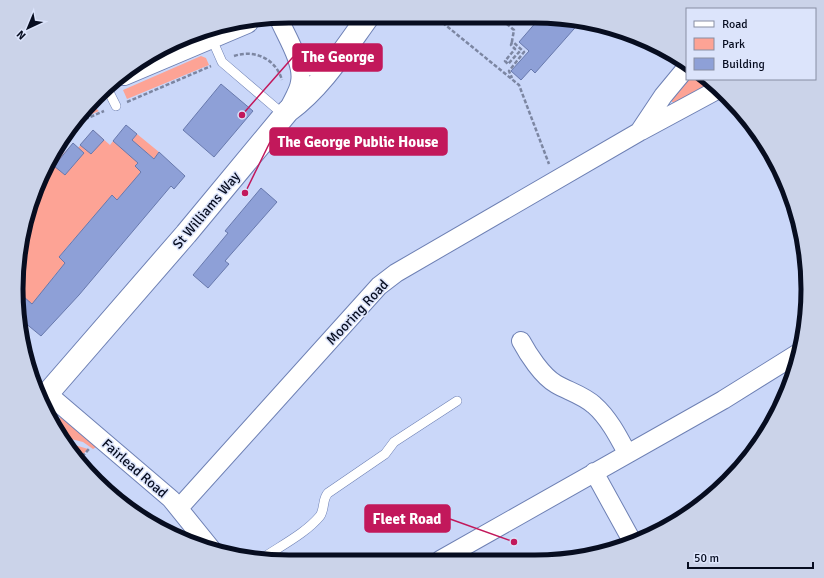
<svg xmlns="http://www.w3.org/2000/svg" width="824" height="578" viewBox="0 0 824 578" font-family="Signika,sans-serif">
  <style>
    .green { fill: #fda395 }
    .building { fill: #8ea0d7; stroke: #6879ad }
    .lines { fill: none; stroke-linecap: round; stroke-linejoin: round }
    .service-casing { stroke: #6e80b4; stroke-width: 10 }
    .minor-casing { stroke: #6e80b4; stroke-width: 20 }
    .tertiary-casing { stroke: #6e80b4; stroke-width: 24 }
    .primary-casing { stroke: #6e80b4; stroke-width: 24 }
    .path { stroke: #7c86a2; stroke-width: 2.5; stroke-dasharray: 4 2; stroke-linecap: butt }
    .service { stroke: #fff; stroke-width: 9 }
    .minor { stroke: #fff; stroke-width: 18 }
    .tertiary { stroke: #fff; stroke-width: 22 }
    .primary { stroke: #fff; stroke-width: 22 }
    .labels { text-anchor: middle; stroke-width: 3; stroke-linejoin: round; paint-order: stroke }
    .street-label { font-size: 14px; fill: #070d20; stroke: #dce4fb }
    .rim { fill: none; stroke: #070d20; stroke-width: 5 }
    .leader { fill: none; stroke: #c2185b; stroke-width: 1.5 }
    .callout-dot { fill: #c2185b; stroke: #dce4fb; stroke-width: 1.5 }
    .callout { fill: #c2185b; stroke: #c2185b; stroke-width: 1.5 }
    .callout-label { font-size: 15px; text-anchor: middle; font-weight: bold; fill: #fff }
  </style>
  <rect width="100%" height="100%" fill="#cad7f9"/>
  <path class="green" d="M 201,56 L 206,58 L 209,65 L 127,99 L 123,90 Z
    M 688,79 L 704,79 L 711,85 L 677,103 L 672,102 L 671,99 Z
    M 90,104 L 99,111 L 76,121 L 84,109 Z
    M 93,130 L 110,145 L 113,141 L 124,150 L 137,134 L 159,152 L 154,159 L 147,153 L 135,166 L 142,172 L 117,200 L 112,195 L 106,202 L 118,212 L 84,249 L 73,240 L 59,257 L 87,281 L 65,275 L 59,270 L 51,280 L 56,285 L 41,312 L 24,297 L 18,304 L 18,253 L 37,184 L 61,156 L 68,149 L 78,148 Z
    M 61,417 L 64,418 L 98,446 L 93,449 L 83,442 L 63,437 L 54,425 Z
    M 65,442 L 88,449 L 78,460 Z"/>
  <path class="building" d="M 538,20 L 581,21 L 535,73 L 531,69 L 521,80 L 511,71 L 529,51 L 519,42 Z
    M 221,84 L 253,111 L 214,157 L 183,130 Z
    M 126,125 L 137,134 L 132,140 L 154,159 L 159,152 L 185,176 L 174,189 L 171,186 L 79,295 L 41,336 L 24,322 L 26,320 L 18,313 L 18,304 L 24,297 L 32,304 L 65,263 L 59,257 L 112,195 L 117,200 L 141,172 L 135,166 L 138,163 L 113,141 Z
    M 93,130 L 104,140 L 91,154 L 80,145 Z
    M 73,143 L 84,153 L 65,175 L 54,166 Z
    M 261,188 L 277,202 L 225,261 L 229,264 L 208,288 L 193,275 L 228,233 L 225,231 Z"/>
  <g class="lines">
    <g class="service-casing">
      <path id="service" d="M 211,37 L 222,62 L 284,115
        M 107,88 L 116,106
        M 260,560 C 280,546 305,534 320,516 C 325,509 322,499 328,493 L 385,454 L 394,442 L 457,401"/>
    </g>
    <g class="minor-casing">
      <path id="minor" d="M 278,17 C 285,34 304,63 300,82 C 299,91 292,101 288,110
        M 299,66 L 317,66 L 327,71
        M 641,131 L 717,90
        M 521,341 C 528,354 542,376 556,384 C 568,391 583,395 594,405 C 608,417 618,436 627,453
        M 48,394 L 171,499 L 213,551
        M 594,472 L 632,541
        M 179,508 L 379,286 L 396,273 L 639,132 L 663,96 L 687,67
        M 440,560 L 723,400 L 800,352"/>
    </g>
    <g class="tertiary-casing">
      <path id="tertiary" d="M 41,401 L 186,234 L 288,111 C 321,87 344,50 368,17"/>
    </g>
    <g class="primary-casing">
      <path id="primary" d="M 124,74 L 247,22"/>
    </g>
    <path class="path" d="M 438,19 L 519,85 L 549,164
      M 502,20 L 514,30 L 512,41 L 524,52 L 509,71 L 512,78
      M 512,42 L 511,45 L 515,49 L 505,61 L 508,64 L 521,50
      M 234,56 C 255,49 276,59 282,80
      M 127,102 L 211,66
      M 74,124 L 104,111
      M 78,461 L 89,449"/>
    <use href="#service" class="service"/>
    <use href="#minor" class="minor"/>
    <use href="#tertiary" class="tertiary"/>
    <use href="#primary" class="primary"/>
  </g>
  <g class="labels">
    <g class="street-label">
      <text transform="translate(206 210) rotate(-50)" y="5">St Williams Way</text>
      <text transform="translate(357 312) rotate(-47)" y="5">Mooring Road</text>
      <text transform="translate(135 468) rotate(41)" y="5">Fairlead Road</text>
    </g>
  </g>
  <path d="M0 0H824V578H0ZM289 23H535A266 266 0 0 1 801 289V289A266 266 0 0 1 535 555H289A266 266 0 0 1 23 289V289A266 266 0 0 1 289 23Z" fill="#cbd3e9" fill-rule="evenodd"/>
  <path class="rim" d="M289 23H535A266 266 0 0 1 801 289V289A266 266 0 0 1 535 555H289A266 266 0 0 1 23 289V289A266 266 0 0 1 289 23Z"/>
  <path class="leader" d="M242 115L293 57M245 193L270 142M514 542L450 519"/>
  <g class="callout-dot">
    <circle cx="242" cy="115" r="4"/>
    <circle cx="245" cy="193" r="4"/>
    <circle cx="514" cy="542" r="4"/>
  </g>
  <g class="callout">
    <rect x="293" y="44" width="89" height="27" rx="4"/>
    <rect x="270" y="128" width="177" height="27" rx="4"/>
    <rect x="365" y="505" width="85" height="27" rx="4"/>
  </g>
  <g class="callout-label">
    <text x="338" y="62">The George</text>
    <text x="358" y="147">The George Public House</text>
    <text x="407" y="524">Fleet Road</text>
  </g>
  <rect x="686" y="8" width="130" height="72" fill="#dce4fb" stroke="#878ea3"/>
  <rect x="694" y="21" width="20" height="6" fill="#ffffff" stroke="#878ea3"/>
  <text x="722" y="28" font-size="12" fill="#070d20">Road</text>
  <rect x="694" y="38" width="20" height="12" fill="#fda395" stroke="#878ea3"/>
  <text x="722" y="48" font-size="12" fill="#070d20">Park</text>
  <rect x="694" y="58" width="20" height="12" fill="#8ea0d7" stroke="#878ea3"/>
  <text x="722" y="68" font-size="12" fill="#070d20">Building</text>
  <g transform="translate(28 28) rotate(224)" stroke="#dce4fb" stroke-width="3" paint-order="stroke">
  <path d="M0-3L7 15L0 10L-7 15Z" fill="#070d20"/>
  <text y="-6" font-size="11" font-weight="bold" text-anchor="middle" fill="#070d20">N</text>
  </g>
  <path d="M688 562v6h125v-6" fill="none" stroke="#070d20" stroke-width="2"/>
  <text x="694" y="562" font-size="12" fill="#070d20" stroke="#dce4fb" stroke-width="3" paint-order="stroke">50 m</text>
</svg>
